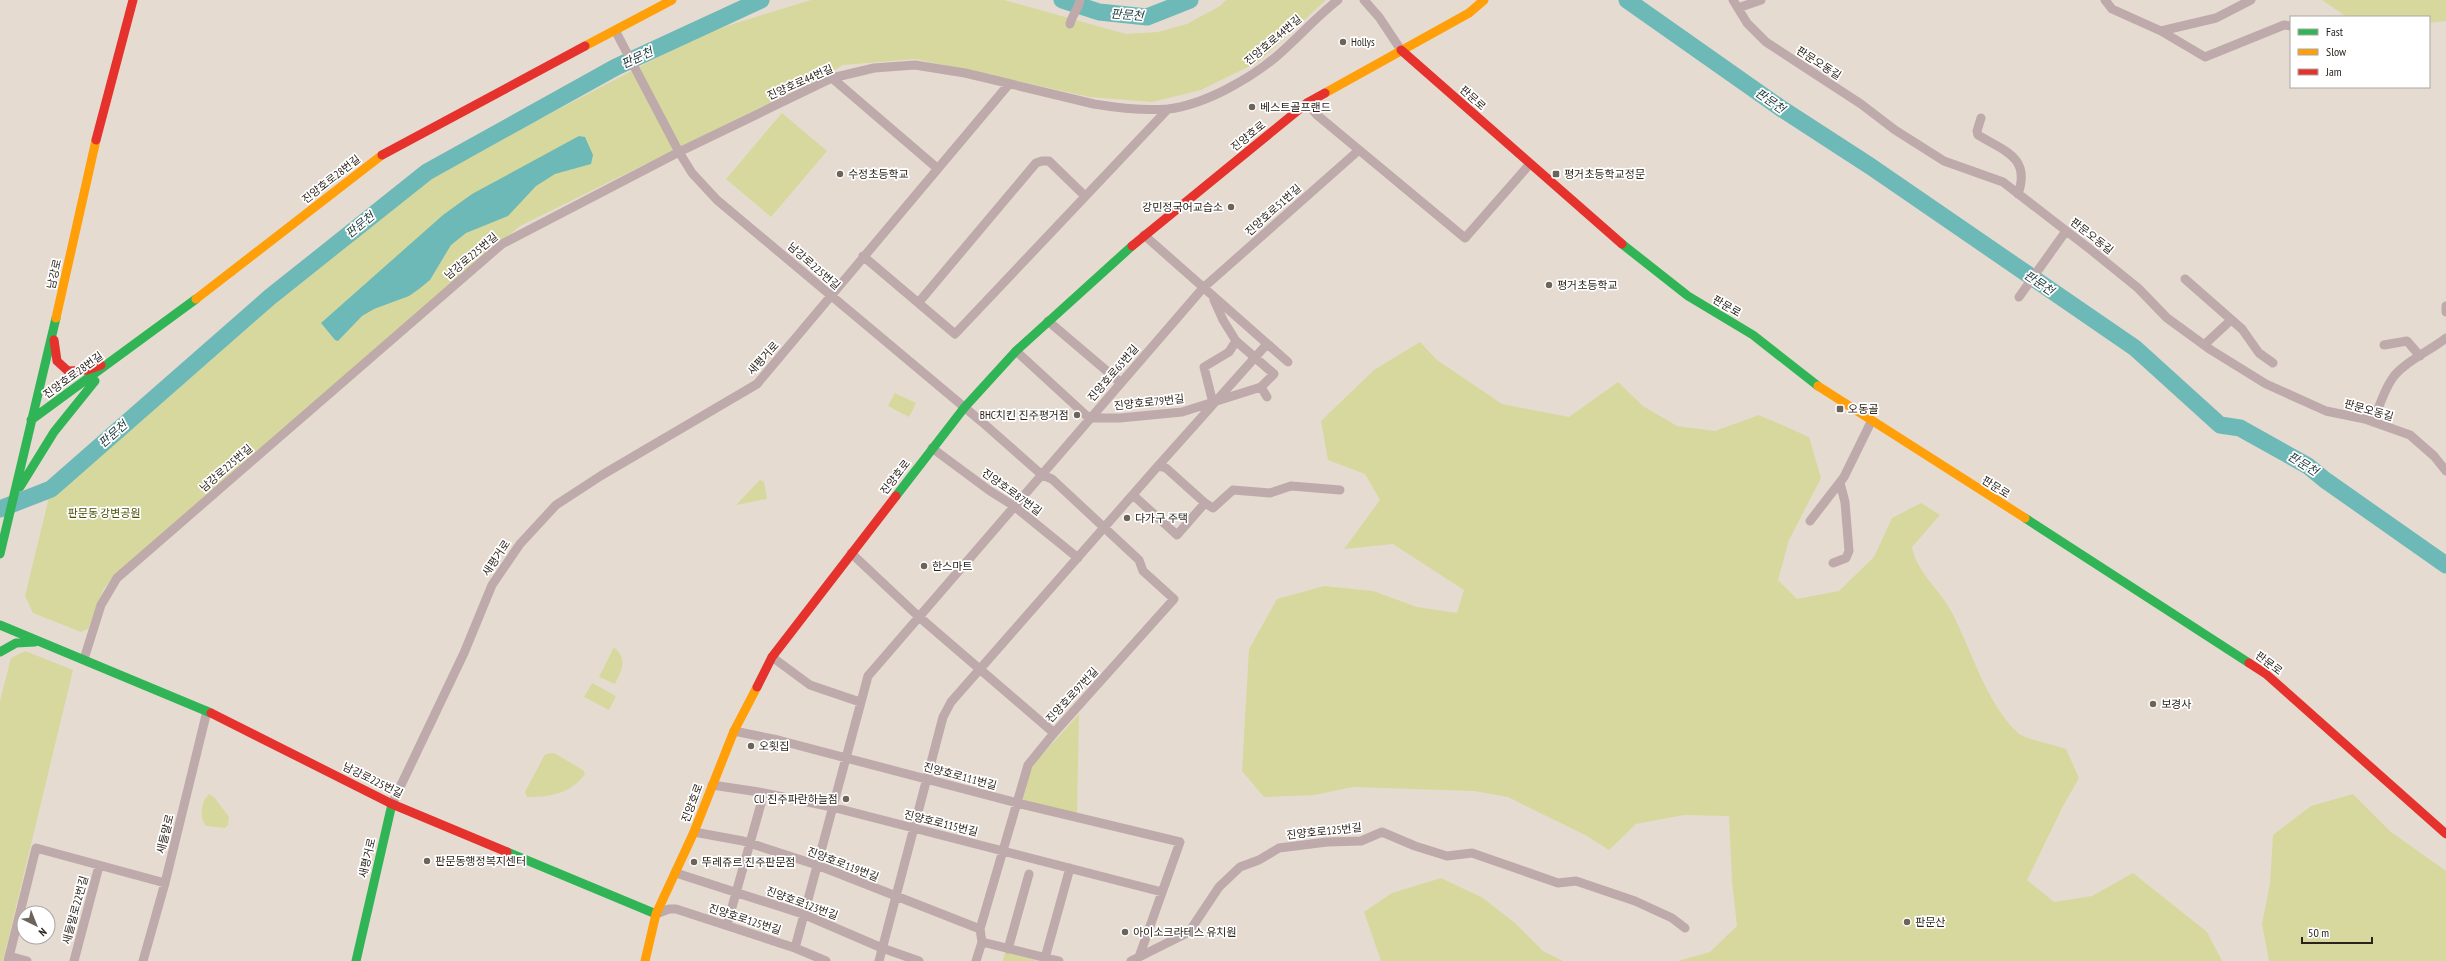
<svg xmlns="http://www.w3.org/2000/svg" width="2446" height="961" viewBox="0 0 2446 961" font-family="'PT Sans Narrow','Noto Sans KR',sans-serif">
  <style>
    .green { fill: #d7d89d }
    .water { fill: #6cb9b8 }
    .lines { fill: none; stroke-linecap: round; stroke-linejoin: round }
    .river { stroke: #6cb9b8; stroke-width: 17 }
    .street { stroke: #bea9ab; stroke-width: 9 }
    .fast { stroke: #30b455; stroke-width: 9 }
    .slow { stroke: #ff9f0a; stroke-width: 9 }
    .jam { stroke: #e5322d; stroke-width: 9 }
    .poi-dot { fill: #6c635a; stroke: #fff; stroke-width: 1.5 }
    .labels { text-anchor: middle; stroke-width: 3.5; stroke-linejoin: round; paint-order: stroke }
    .street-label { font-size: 11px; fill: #2b231b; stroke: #fff }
    .poi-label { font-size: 11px; fill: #2b231b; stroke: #fff; text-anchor: start }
    .park-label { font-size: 11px; fill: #494e00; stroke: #fff }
    .water-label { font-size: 12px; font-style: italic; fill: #213a3b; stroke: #fff }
  </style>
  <rect width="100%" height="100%" fill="#e6dbd0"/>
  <path class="green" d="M 811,0 L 1004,0 L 1126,34 L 1158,32 L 1187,24 L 1220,6 L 1226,0 L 1326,0 L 1258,62 L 1201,90 L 1152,102 L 1090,97 L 916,59 L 843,65 L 828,74 L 520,226 L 474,263 L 112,578 L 103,590 L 88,629 L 81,632 L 33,613 L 25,596 L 51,489 L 401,192 L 704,33 Z
    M 2322,0 L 2446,0 L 2446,21 L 2429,23 L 2429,17 L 2347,17 Z
    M 782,113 L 827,151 L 771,217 L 726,179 Z
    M 1420,342 L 1437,360 L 1502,404 L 1569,417 L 1618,382 L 1643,406 L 1677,426 L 1715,431 L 1759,415 L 1809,437 L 1821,478 L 1789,540 L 1778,580 L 1797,599 L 1839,591 L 1874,557 L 1892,518 L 1921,503 L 1940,515 L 1912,547 C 1917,573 1939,588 1951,611 C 1973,652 1984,700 2018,733 C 2025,739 2056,745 2066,749 L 2079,778 L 2063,806 L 2027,880 L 2054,902 L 2092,896 L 2133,873 L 2207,932 L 2222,961 L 1678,961 L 1710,952 L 1737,926 L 1732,881 L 1729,816 L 1684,815 L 1636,824 L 1609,850 L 1587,836 L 1508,797 L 1474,791 L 1352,787 L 1315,795 L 1264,797 L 1242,771 L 1249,649 L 1277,599 L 1324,586 L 1373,591 L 1417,607 L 1457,613 L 1464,590 L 1393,544 L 1344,549 L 1380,500 L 1365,474 L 1328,460 L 1321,421 L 1374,370 Z
    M 895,393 L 916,403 L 909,417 L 888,406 Z
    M 760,480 L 764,482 L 767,499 L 736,505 Z
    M 614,647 C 628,660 622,669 615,684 L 599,677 Z
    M 25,651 L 73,670 L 3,961 L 0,961 L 0,701 L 11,658 Z
    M 592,683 L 616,696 L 609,710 L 584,697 Z
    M 1079,714 L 1077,814 L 1023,800 L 1031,767 Z
    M 554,753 L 583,770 L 585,774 C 571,794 549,797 527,797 L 525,792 L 544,756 L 546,754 Z
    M 209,794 L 214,797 L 229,817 L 228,825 L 225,828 L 206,826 C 199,818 201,801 209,794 Z
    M 2353,794 L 2391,832 L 2446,871 L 2446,961 L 2269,961 L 2262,924 L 2270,884 L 2273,835 L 2311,806 Z
    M 1441,878 L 1483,898 L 1516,924 L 1543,951 L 1563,961 L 1381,961 L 1364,912 L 1392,893 Z
    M 1005,952 L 1038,961 L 1003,961 Z"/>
  <path class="water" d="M 579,136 L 585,137 L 593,155 L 591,164 L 555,174 L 536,186 L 508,216 L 466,233 L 451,245 L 430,280 L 419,289 L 409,296 L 374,309 L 362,316 L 338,341 L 335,340 L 321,323 L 443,215 L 472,194 Z"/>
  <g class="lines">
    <path class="river" d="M 1062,0 L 1099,12 L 1147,17 L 1190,0
      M 1627,0 L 1782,109 L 1870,166 L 2135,348 L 2220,425 L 2240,428 L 2308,466 L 2325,480 L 2446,565
      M 0,509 L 51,489 L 270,297 L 427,172 L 616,67 L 761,0"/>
    <path class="street" d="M 1364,0 L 1379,17 L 1401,50
      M 1733,0 L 1747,23 L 1766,42 L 1861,104 L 1895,130 L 1944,161 L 2003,182 L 2091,250 L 2138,288 L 2167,318 L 2211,350 L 2266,384 L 2326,411 L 2365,419 L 2410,435 L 2434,456 L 2446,471
      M 2105,0 L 2112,9 L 2161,31 L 2216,18 L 2251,0
      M 1738,8 L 1761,0
      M 1070,24 C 1072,15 1078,10 1080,0
      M 2161,31 L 2205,57 L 2284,25 L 2291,26
      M 616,32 L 679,152 L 832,78 L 874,68 L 915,65 L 965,73 L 1094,104 C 1118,108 1144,111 1168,109 C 1204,105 1250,79 1277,56 C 1298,38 1316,17 1338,0
      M 832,78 L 937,168
      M 1307,103 L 1317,115 L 1465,238 L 1529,165
      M 1981,118 L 1977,131 L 1978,135 C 2004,151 2031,157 2018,194
      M 1144,235 L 1288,362
      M 863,256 L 955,334 L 1168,109
      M 2185,279 L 2242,329 L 2259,353 L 2273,363
      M 2019,297 L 2066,231
      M 919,302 L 1036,163 L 1042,161 L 1049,161 L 1085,196
      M 2446,306 L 2446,312
      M 1048,321 L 1121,383
      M 2204,345 L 2231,320
      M 2384,345 L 2407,341 L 2420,356
      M 1016,351 L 1089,418 L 1120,418 L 1182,412 L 1261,387 L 1274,374 L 1236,341
      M 1261,387 L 1267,397
      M 1213,403 L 1204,367 L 1229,352 L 1236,341 L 1223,320 L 1214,300
      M 2373,422 C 2379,408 2383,392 2392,379 C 2401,364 2431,350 2446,338
      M 932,448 L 990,491 L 1014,506 L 1078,558
      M 1158,466 L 1267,344
      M 1133,495 L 1177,535 L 1205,503
      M 1810,521 L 1844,477 L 1871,422
      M 1833,563 L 1846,558 L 1849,551 L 1845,502 L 1840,483
      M 772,657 L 810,685 L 860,702
      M 84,659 L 101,605 L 117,578 L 502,244 L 679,152 L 692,173 L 717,200 L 982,422 L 1042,475 L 1052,479 L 1139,560 L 1143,571 L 1174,599 L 1054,733 L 918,616 L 851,553
      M 734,731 L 778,740 L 1017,803 L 1180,842 L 1139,957
      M 712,785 L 759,792 L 832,807 L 1162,892
      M 392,804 L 464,653 L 492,585 L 520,544 L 556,505 L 602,475 L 757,384 L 1009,84
      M 694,832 L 743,841 L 817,865 L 980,929
      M 676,873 L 803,914 L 882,948 L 919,961
      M 656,914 L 669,909 L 676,909 L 795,948 L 826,961
      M 727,925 L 764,793
      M 982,942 L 1059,961
      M 795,948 L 868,676 L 1203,288 L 1359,150
      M 1008,949 L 1029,874
      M 9,956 L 27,961
      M 1045,958 L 1070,868
      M 8,961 L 36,848 L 165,883
      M 74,961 L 99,866
      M 143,961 L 165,883 L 207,711
      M 879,961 L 943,717 L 951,702 L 1158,466 L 1166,468 L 1205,503 L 1213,508 L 1233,490 L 1270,493 L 1291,486 L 1340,490
      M 976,961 L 982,942 L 980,929 L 1028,765 L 1054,733
      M 1131,961 L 1189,932 L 1219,887 L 1240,867 L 1259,860 L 1279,848 L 1327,842 L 1361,841 L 1382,832 L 1415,846 L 1447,856 L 1472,853 L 1558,883 L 1576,881 L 1635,901 L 1672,918 L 1685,928"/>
    <path class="fast" d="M 1622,244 L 1688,296 L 1753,335 L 1818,386
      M 31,420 L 196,299
      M 20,487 L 54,432 L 95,381
      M 896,496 L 964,408 L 1016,351 L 1132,246
      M 2025,518 L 2249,663
      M 0,554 L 56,318
      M 0,625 L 211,713
      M 0,652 L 16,643 L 35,642
      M 507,852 L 656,914
      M 356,961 L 392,804"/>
    <path class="slow" d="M 585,46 L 672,0
      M 1325,93 L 1469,13 L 1484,0
      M 196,299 L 382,155
      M 56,318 L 96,140
      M 1818,386 L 2025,518
      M 645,961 L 656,914 L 694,832 L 734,731 L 757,687"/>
    <path class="jam" d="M 1401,50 L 1622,244
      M 96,140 L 133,0
      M 382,155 L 585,46
      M 1132,246 L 1307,103 L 1325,93
      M 54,340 L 57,361 L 68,371 L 87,370 L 101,365
      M 2249,663 L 2266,674 L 2446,834
      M 757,687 L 772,657 L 896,496
      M 211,713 L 392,804 L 507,852"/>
  </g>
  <g class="poi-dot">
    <circle cx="1343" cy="42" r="4"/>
    <circle cx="1252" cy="107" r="4"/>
    <circle cx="840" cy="174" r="4"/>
    <rect x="1552" y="170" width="8" height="8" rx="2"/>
    <circle cx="1231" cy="207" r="4"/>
    <circle cx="1549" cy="285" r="4"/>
    <rect x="1836" y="405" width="8" height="8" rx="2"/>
    <circle cx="1077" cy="415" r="4"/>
    <circle cx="1127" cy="518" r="4"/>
    <circle cx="924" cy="566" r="4"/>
    <circle cx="2153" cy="704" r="4"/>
    <circle cx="751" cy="746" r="4"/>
    <circle cx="846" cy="799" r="4"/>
    <circle cx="427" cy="861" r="4"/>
    <circle cx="694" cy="862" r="4"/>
    <circle cx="1907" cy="922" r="4"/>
    <circle cx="1125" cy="932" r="4"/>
  </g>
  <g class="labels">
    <g class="street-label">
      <text transform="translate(1273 40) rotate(-40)" y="4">진양호로44번길</text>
      <text transform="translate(1819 63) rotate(33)" y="4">판문오동길</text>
      <text transform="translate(800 82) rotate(-24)" y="4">진양호로44번길</text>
      <text transform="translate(1473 98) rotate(42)" y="4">판문로</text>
      <text transform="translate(1248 136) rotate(-39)" y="4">진양호로</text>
      <text transform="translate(331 179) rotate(-38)" y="4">진양호로28번길</text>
      <text transform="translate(1273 210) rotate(-42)" y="4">진양호로51번길</text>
      <text transform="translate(2092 236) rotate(38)" y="4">판문오동길</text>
      <text transform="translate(471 256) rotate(-40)" y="4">남강로225번길</text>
      <text transform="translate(814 266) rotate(41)" y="4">남강로225번길</text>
      <text transform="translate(54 274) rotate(-77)" y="4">남강로</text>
      <text transform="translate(1727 306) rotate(30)" y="4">판문로</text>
      <text transform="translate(763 358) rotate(-48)" y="4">새평거로</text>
      <text transform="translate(1113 373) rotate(-49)" y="4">진양호로65번길</text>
      <text transform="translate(73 375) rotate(-36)" y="4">진양호로28번길</text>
      <text transform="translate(1149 402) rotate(-6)" y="4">진양호로79번길</text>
      <text transform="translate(2369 410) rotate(16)" y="4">판문오동길</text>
      <text transform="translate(226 468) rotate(-41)" y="4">남강로225번길</text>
      <text transform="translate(895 477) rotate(-52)" y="4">진양호로</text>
      <text transform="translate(1996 487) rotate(32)" y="4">판문로</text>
      <text transform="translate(1012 492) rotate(36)" y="4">진양호로87번길</text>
      <text transform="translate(496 558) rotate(-56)" y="4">새평거로</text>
      <text transform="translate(2269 663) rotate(37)" y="4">판문로</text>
      <text transform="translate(1072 695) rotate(-47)" y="4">진양호로97번길</text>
      <text transform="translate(960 776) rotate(15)" y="4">진양호로111번길</text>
      <text transform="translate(373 780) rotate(26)" y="4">남강로225번길</text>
      <text transform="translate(692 803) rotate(-69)" y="4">진양호로</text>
      <text transform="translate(941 823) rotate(14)" y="4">진양호로115번길</text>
      <text transform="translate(1324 831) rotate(-6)" y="4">진양호로125번길</text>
      <text transform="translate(165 834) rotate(-76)" y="4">새들말로</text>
      <text transform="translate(367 858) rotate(-77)" y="4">새평거로</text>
      <text transform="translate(843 864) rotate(21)" y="4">진양호로119번길</text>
      <text transform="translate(802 903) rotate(20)" y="4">진양호로123번길</text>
      <text transform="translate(75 910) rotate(-75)" y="4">새들말로22번길</text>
      <text transform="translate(745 919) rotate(18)" y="4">진양호로125번길</text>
    </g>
    <g class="poi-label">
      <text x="1351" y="46">Hollys</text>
      <text x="1260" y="111">베스트골프랜드</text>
      <text x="848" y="178">수정초등학교</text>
      <text x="1564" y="178">평거초등학교정문</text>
      <text x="1223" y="211" text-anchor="end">강민정국어교습소</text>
      <text x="1557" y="289">평거초등학교</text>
      <text x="1848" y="413">오동골</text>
      <text x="1069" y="419" text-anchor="end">BHC치킨 진주평거점</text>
      <text x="1135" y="522">다가구 주택</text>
      <text x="932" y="570">한스마트</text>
      <text x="2161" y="708">보경사</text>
      <text x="759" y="750">오횟집</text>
      <text x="838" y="803" text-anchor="end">CU 진주파란하늘점</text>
      <text x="435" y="865">판문동행정복지센터</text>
      <text x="702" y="866">뚜레쥬르 진주판문점</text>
      <text x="1915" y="926">판문산</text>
      <text x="1133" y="936">아이소크라테스 유치원</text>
    </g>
    <g class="park-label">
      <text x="104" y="517">판문동 강변공원</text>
    </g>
    <g class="water-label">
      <text transform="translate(1127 15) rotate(4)" y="4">판문천</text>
      <text transform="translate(637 58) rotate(-25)" y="4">판문천</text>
      <text transform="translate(1770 101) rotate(35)" y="4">판문천</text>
      <text transform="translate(360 225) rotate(-39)" y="4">판문천</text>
      <text transform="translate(2039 283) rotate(34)" y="4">판문천</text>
      <text transform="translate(113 434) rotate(-41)" y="4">판문천</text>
      <text transform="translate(2303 464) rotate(32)" y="4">판문천</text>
    </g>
  </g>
  <rect x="2290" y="16" width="140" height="72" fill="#ffffff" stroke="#aaa7a4"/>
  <rect x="2298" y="29" width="20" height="6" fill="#30b455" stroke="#aaa7a4"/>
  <text x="2326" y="36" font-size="12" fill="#2b231b">Fast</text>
  <rect x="2298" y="49" width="20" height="6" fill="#ff9f0a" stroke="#aaa7a4"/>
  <text x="2326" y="56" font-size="12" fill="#2b231b">Slow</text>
  <rect x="2298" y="69" width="20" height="6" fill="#e5322d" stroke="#aaa7a4"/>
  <text x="2326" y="76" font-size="12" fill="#2b231b">Jam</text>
  <g transform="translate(36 925) rotate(137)"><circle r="19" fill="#ffffff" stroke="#aaa7a4"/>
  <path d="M0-3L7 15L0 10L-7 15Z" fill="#6c635a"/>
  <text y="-6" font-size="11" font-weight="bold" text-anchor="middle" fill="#2b231b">N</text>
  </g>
  <path d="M2302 937v6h70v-6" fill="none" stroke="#2b231b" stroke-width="2"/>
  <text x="2308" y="937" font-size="12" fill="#2b231b" stroke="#ffffff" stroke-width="3" paint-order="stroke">50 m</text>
</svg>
